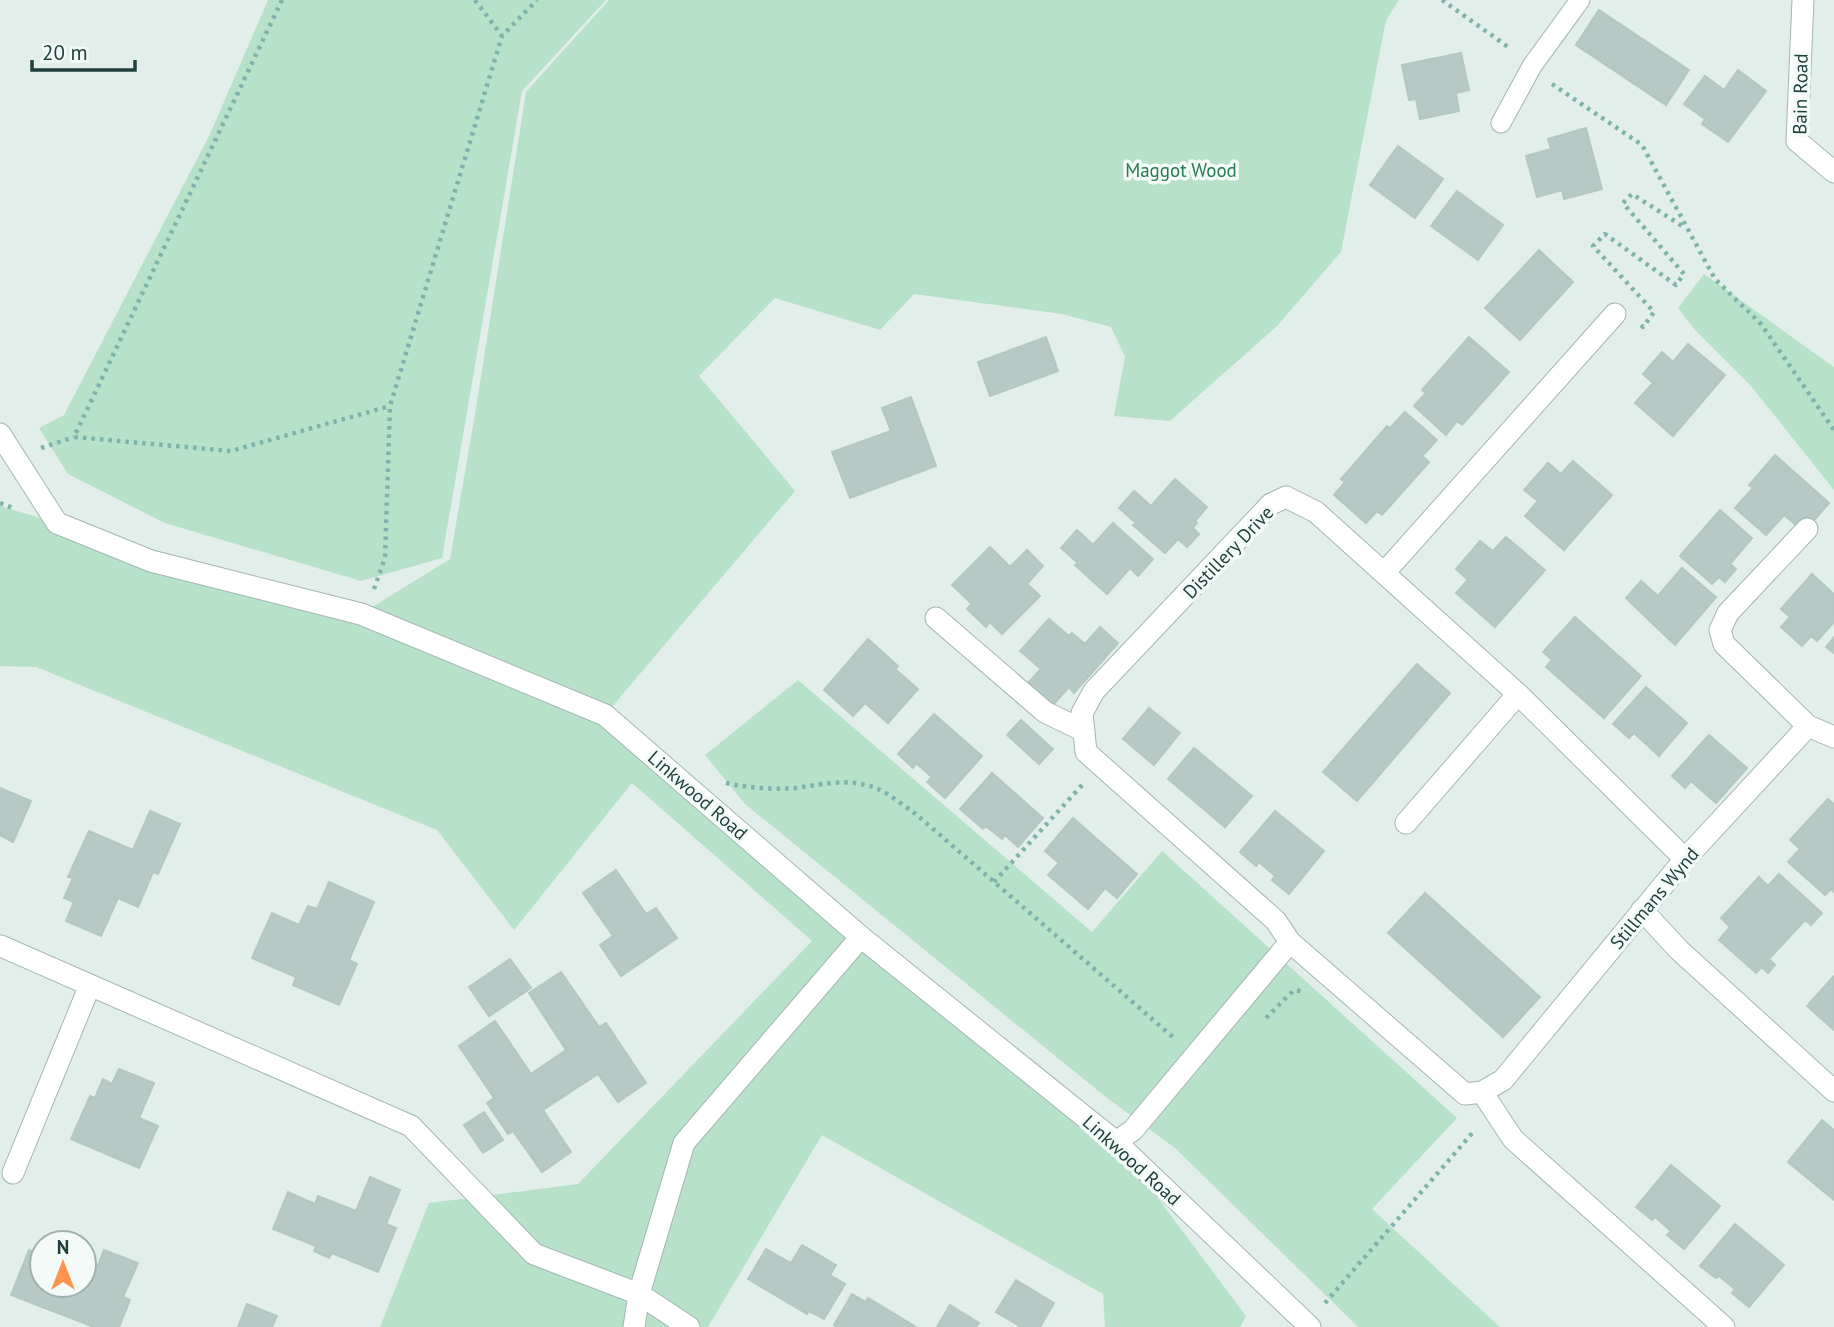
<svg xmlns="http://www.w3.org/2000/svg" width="1834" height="1327" viewBox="0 0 1834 1327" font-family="'PT Sans',sans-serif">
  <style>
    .green { fill: #b8e1c9 }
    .building { fill: #b7c9c4; stroke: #b3c8c2; stroke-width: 2 }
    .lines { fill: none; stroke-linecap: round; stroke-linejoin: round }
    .service-casing { stroke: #a4b6b3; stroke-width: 21 }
    .minor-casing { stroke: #a4b6b3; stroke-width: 23 }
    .path { stroke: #7fb4ac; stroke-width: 4.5; stroke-dasharray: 3.5 5; stroke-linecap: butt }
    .service { stroke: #fff; stroke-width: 19 }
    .minor { stroke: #fff; stroke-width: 21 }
    .labels { text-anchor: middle; stroke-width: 7; stroke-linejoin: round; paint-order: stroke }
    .street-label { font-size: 19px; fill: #20403d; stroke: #f3faf7 }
    .park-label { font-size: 19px; fill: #267b54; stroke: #f3faf7 }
  </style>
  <rect width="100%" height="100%" fill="#e2eeea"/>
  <path class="green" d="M 268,0 L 606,0 L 522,91 L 442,558 L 361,581 L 165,523 L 68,474 L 39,428 L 64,415 L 210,134 Z
    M 609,0 L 1399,0 L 1386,20 L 1341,252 L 1277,326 L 1170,421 L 1114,416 L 1125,357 L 1111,327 L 1062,314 L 914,294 L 880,330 L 775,298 L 699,376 L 795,491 L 605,715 L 1116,1142 L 1246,1316 L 1240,1327 L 1105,1327 L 1103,1294 L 822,1135 L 708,1327 L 380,1327 L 429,1203 L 578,1184 L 812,941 L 632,783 L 514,930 L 437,830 L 36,667 L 0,666 L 0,506 L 361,614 L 450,559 L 476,408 L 526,92 Z
    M 1704,274 L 1834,367 L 1834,490 L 1751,386 L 1695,330 L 1678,308 Z
    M 798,680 L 1092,932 L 1162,851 L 1457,1118 L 1372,1209 L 1500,1327 L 1358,1327 L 1175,1148 L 1107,1098 L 745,804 L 705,755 Z"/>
  <path class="building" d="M 1599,10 L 1689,70 L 1666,105 L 1576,45 Z
    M 1461,53 L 1469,90 L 1456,93 L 1459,111 L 1420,119 L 1416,99 L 1409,100 L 1402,65 Z
    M 1738,70 L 1766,91 L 1728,142 L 1702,124 L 1705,119 L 1684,104 L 1705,76 L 1724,90 Z
    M 1586,128 L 1602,189 L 1564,199 L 1562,190 L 1537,197 L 1526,156 L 1551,149 L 1548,139 Z
    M 1398,146 L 1443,179 L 1415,218 L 1370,185 Z
    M 1457,191 L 1503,225 L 1478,260 L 1431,226 Z
    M 1539,250 L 1573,282 L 1520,340 L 1485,308 Z
    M 1046,337 L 1058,371 L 990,396 L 978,362 Z
    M 1469,337 L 1509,372 L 1462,425 L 1457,421 L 1446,435 L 1414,406 L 1426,393 L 1422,390 Z
    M 1688,344 L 1725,375 L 1673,436 L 1635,403 L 1653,383 L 1643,374 L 1662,352 L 1673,362 Z
    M 911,397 L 936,466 L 850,498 L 832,452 L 891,431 L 882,408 Z
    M 1405,412 L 1437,440 L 1422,456 L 1429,462 L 1382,515 L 1377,511 L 1366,523 L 1334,495 L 1345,482 L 1341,479 L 1387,426 L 1390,428 Z
    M 1775,455 L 1829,503 L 1804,532 L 1784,515 L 1766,535 L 1735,508 L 1753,488 L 1749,485 Z
    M 1573,461 L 1612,495 L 1564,550 L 1525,516 L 1538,501 L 1524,490 L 1548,463 L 1561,474 Z
    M 1175,479 L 1207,507 L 1195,521 L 1197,523 L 1193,528 L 1199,534 L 1187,547 L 1178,539 L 1165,553 L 1133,525 L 1136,523 L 1119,508 L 1134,491 L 1151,506 Z
    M 1720,510 L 1752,538 L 1730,564 L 1736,569 L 1725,582 L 1719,577 L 1712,584 L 1680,556 Z
    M 1113,523 L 1153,559 L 1138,576 L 1130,568 L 1107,594 L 1075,565 L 1078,563 L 1061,548 L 1077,530 L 1093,545 Z
    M 1506,537 L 1545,570 L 1495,627 L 1456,593 L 1468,580 L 1456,569 L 1480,541 L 1493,551 Z
    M 990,547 L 1010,567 L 1027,550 L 1043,566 L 1027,584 L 1040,596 L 1002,634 L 990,622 L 986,627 L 967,609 L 972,604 L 952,585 Z
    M 1682,568 L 1716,597 L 1675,645 L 1626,598 L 1641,581 L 1658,596 Z
    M 1812,574 L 1834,594 L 1834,622 L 1817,641 L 1811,636 L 1802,646 L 1781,627 L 1790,617 L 1781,609 Z
    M 1575,617 L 1641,676 L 1604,718 L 1546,667 L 1552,660 L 1543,652 Z
    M 1049,619 L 1069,636 L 1072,633 L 1085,644 L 1100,627 L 1118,643 L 1074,693 L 1069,687 L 1052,706 L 1027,684 L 1041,669 L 1020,651 Z
    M 1834,637 L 1834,653 L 1826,647 Z
    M 868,639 L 898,666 L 895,669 L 918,689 L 888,723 L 865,703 L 853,716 L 824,690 Z
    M 1417,664 L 1450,693 L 1357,801 L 1323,772 Z
    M 1646,687 L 1687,723 L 1659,756 L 1634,733 L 1629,738 L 1613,724 Z
    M 1149,708 L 1180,733 L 1154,765 L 1123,739 Z
    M 934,714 L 982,756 L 945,798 L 927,782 L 932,777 L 916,763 L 913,768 L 898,754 Z
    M 1021,720 L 1053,749 L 1039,764 L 1007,735 Z
    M 1709,735 L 1747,768 L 1716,803 L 1691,781 L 1685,788 L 1672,776 Z
    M 1194,748 L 1252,796 L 1225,827 L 1168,779 Z
    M 992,773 L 1043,818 L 1018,847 L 1005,835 L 1002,839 L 986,826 L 983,829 L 960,809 Z
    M 0,788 L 31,801 L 13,842 L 0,835 Z
    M 1828,799 L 1834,804 L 1834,892 L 1831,889 L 1825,895 L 1788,862 L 1800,849 L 1790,840 Z
    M 150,811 L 180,824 L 158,874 L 153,872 L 138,907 L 118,898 L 101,936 L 66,921 L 74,902 L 64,898 L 73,878 L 68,877 L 89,831 L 133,850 Z
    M 1275,811 L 1324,851 L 1289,894 L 1272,880 L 1275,876 L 1259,862 L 1256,866 L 1240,852 Z
    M 1073,818 L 1137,874 L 1117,898 L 1105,888 L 1088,909 L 1048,875 L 1059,863 L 1045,851 Z
    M 616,870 L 646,914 L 656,908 L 677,938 L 621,976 L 600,945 L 613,936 L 583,893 Z
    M 1779,874 L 1822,913 L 1811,925 L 1805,920 L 1769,959 L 1775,965 L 1768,973 L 1762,967 L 1756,973 L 1719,940 L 1730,927 L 1721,918 L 1759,877 L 1768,886 Z
    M 329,882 L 374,902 L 349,960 L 357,964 L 339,1005 L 293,985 L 296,977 L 252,958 L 272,913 L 299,925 L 308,906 L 317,909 Z
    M 1425,893 L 1540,997 L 1503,1037 L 1388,933 Z
    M 510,959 L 531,988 L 489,1016 L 469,987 Z
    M 561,972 L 599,1027 L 606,1023 L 646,1083 L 618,1102 L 598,1074 L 543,1110 L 571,1152 L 542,1172 L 513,1131 L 508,1134 L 487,1103 L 494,1098 L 459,1046 L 495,1021 L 531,1074 L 566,1050 L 529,993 Z
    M 1834,976 L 1834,1030 L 1807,1006 Z
    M 119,1069 L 154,1083 L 139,1118 L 158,1126 L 139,1168 L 71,1139 L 90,1096 L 95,1098 L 103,1079 L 112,1084 Z
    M 484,1112 L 503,1140 L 483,1153 L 464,1125 Z
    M 1822,1120 L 1834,1130 L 1834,1200 L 1788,1162 Z
    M 1671,1165 L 1720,1206 L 1684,1249 L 1667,1235 L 1671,1231 L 1655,1217 L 1652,1220 L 1636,1207 Z
    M 370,1177 L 400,1190 L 386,1224 L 396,1228 L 378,1272 L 332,1253 L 329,1258 L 314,1251 L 316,1246 L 273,1229 L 288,1192 L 315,1204 L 318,1196 L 356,1211 Z
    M 1735,1224 L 1784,1265 L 1749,1307 L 1732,1293 L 1735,1289 L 1719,1276 L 1716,1278 L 1700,1266 Z
    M 802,1245 L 836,1265 L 830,1275 L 845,1284 L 824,1319 L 809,1311 L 807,1314 L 748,1279 L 766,1249 L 791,1263 Z
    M 29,1250 L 42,1256 L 42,1285 L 84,1285 L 84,1266 L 96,1270 L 104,1250 L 138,1263 L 123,1297 L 130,1300 L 119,1327 L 94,1327 L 11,1295 Z
    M 1016,1280 L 1054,1303 L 1040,1327 L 1021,1327 L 996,1312 Z
    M 852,1294 L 866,1302 L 868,1298 L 916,1327 L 837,1327 L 834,1325 Z
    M 247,1304 L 277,1316 L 272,1327 L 238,1327 Z
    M 950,1305 L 979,1323 L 976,1327 L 937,1327 Z"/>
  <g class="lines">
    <g class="service-casing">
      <path id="service" d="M 1501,123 L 1532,66 L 1580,0"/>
    </g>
    <g class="minor-casing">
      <path id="minor" d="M 1803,0 L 1797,141 L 1834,172
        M 0,434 L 57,523 L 151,561 L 361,614 L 605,715 L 861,937 L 1116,1142 L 1310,1327
        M 1807,529 L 1728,613 L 1720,630 L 1724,644 L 1808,726
        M 1384,573 L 1615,314
        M 936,618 L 1045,712 L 1084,731
        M 1406,823 L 1518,694
        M 1685,859 L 1518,694 L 1316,512 L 1286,497 L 1271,504 L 1094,691 L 1082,713 L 1086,752 L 1276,921 L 1290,942 L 1465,1094 L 1482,1092 L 1503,1080 L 1685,859 L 1808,726 L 1834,737
        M 1642,910 L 1679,950 L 1834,1091
        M 1,946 L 411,1126 L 534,1254 L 639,1294 L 689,1327
        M 1482,1092 L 1513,1139 L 1724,1327
        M 1116,1142 L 1133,1130 L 1290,942
        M 13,1173 L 90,985
        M 634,1327 L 639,1294 L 684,1143 L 861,937"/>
    </g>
    <path class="path" d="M 282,0 L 74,437 L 231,451 L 390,406
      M 475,0 L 502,36
      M 1442,0 L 1511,49
      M 1552,84 L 1642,145 L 1715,279 L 1761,324 L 1834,430
      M 1641,325 L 1643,327 L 1654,312 L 1593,246 L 1605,234 L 1676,285 L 1684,274 L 1623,203 L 1632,194 L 1684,227
      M 41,448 L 74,437
      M 0,503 L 13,508
      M 374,589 L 385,558 L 390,406 L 502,36 L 537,0
      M 726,783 C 749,788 772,790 796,788 C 823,784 850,778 876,788 C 890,794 904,806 917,815 L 1174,1038
      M 994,882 L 1083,784
      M 1266,1018 L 1294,990 L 1301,991
      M 1325,1303 L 1475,1130"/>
    <use href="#service" class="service"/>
    <use href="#minor" class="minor"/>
  </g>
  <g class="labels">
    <g class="street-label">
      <text transform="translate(1800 94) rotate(-89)" y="7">Bain Road</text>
      <text transform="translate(1228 552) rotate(-46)" y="7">Distillery Drive</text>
      <text transform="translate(698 795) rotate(41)" y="7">Linkwood Road</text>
      <text transform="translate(1654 898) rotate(-50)" y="7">Stillmans Wynd</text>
      <text transform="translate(1132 1160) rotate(42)" y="7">Linkwood Road</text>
    </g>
    <g class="park-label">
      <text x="1181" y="177">Maggot Wood</text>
    </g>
  </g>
  <g transform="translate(63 1264)"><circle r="33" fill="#f3faf7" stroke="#9fb0ad" stroke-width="2"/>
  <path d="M0-5L12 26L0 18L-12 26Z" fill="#ff944e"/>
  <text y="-10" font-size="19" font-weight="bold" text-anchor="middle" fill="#20403d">N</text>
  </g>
  <path d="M32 60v10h103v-10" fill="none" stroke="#20403d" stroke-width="3.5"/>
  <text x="42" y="60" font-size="21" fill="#20403d" stroke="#f3faf7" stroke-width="5" paint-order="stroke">20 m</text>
</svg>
